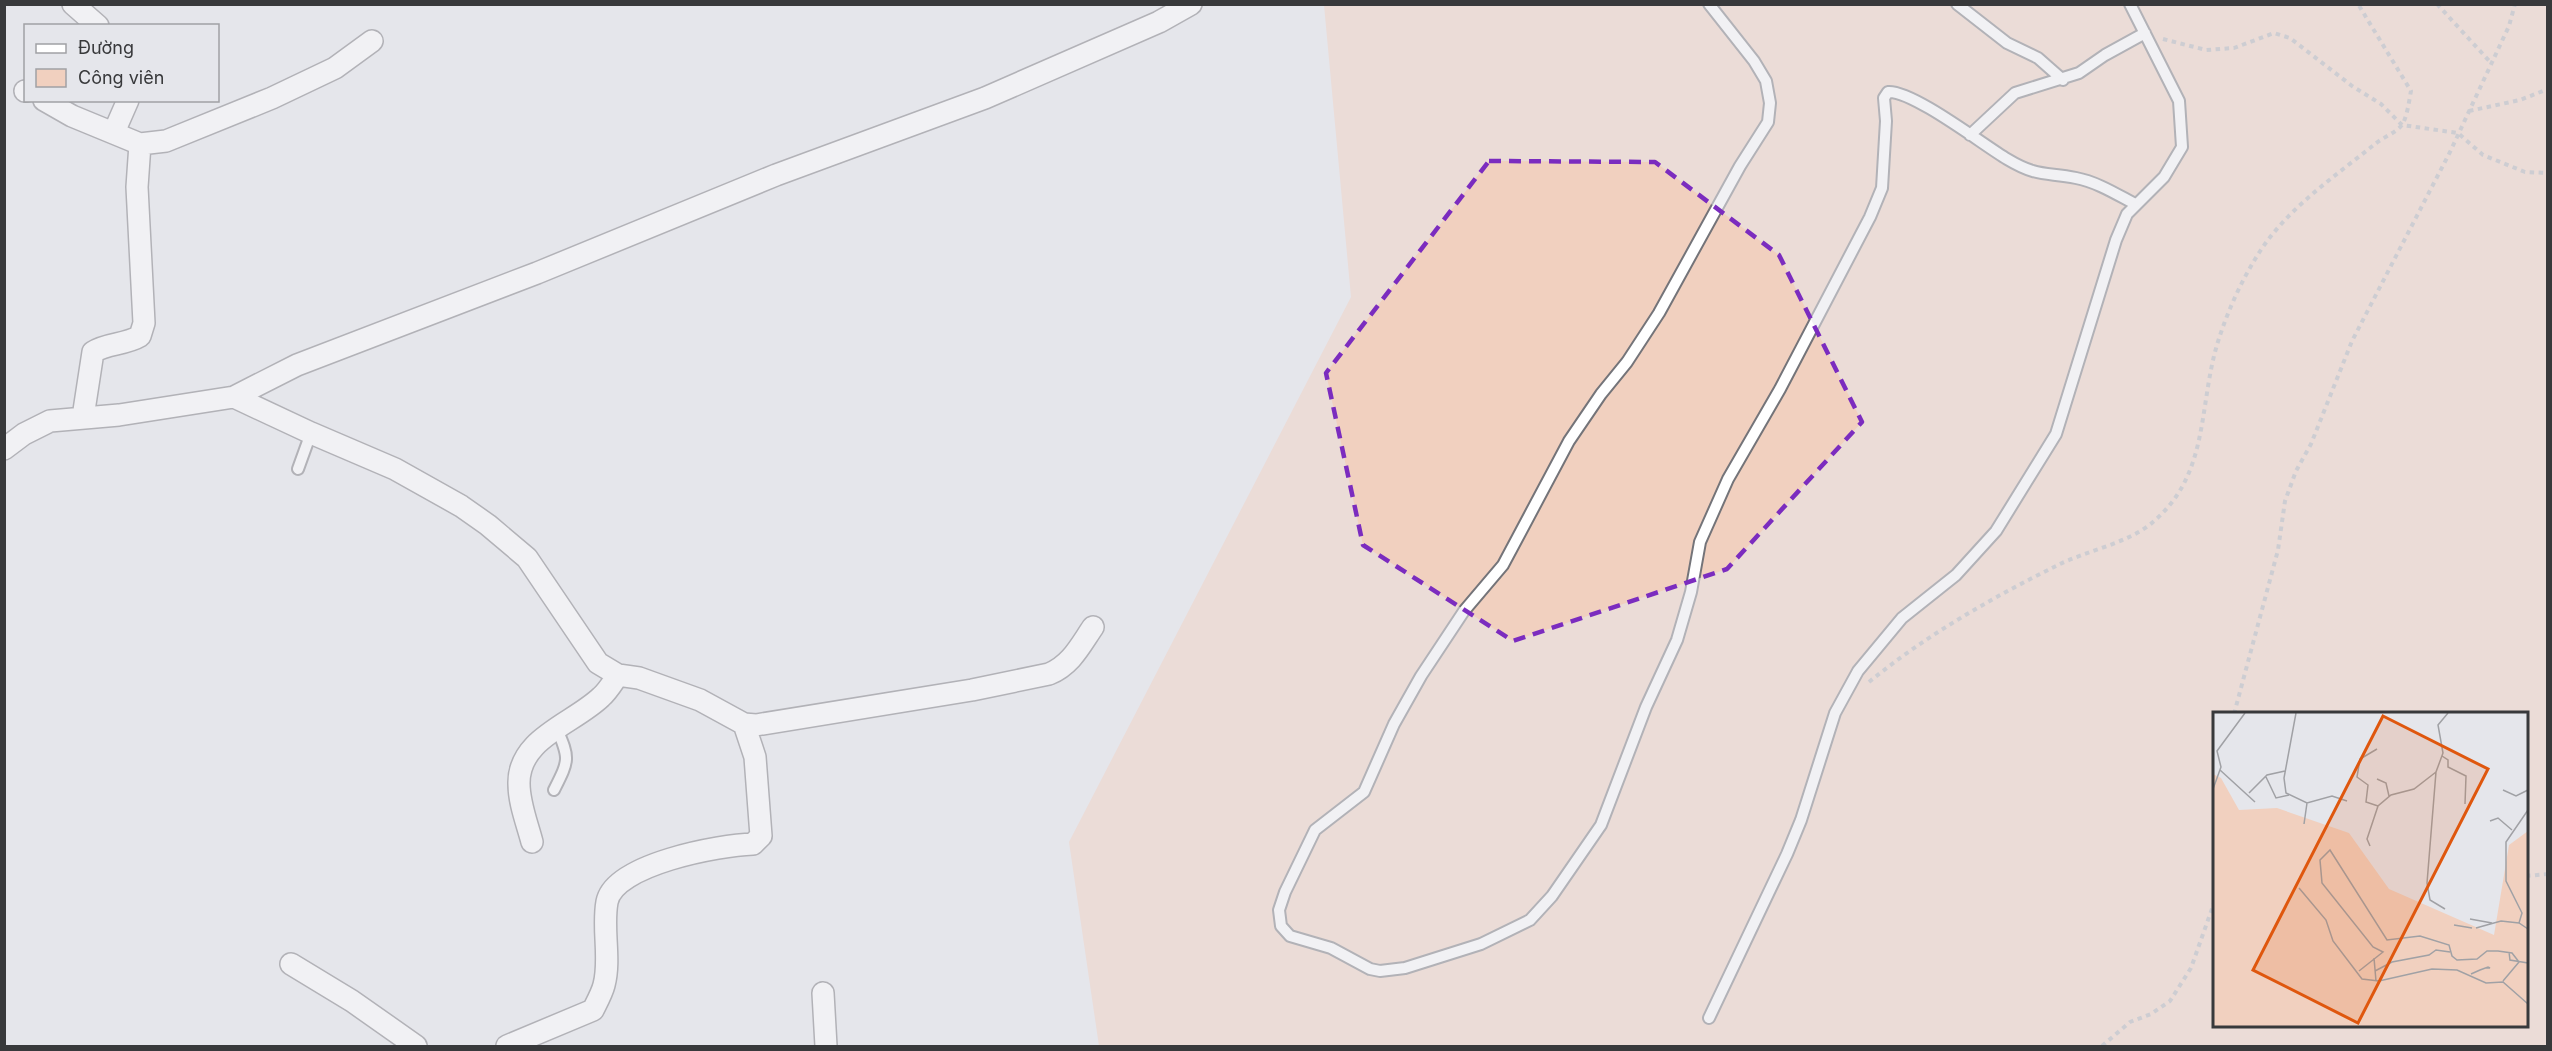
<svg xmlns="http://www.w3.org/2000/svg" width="2552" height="1051" viewBox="0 0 2552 1051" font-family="Inter,sans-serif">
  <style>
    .green { fill: #f1d0bf; fill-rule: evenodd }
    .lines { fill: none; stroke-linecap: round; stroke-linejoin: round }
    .service-casing { stroke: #747479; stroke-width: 14 }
    .minor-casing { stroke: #747479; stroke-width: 24 }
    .path { stroke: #afb0b4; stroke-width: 4; stroke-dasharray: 4.5 4.5; stroke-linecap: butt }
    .service { stroke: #fff; stroke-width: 10 }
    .minor { stroke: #fff; stroke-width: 21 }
    .marked { fill: none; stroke: #7b2cbf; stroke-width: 4.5; stroke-dasharray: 12 8; stroke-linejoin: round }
    .inset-road { fill: none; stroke: #a0a1a5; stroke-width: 1.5 }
    .view { fill: #df570e; fill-opacity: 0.15; stroke: #df570e; stroke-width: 3 }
    .inset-edge { fill: none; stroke: #38393b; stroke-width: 3 }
  </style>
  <rect width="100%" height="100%" fill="#e5e6eb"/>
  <path class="green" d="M 1324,5 L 2547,5 L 2547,1046 L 1099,1046 L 1069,842 L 1351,297 ZM 2214,714 L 2526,714 L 2526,1026 L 2214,1026 Z"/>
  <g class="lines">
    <g class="service-casing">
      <path id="service" d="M 1709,4 L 1754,61 L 1766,81 L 1770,103 L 1768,122 L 1740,166 L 1659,313 L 1627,362 L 1601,394 L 1569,441 L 1503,565 L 1464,611 L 1421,676 L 1394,724 L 1364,792 L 1315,830 L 1285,892 L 1279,910 L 1281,926 L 1290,936 L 1331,948 L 1370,969 L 1380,971 L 1405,968 L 1481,944 L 1530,920 L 1552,896 L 1601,825 L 1646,707 L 1677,640 L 1691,592 L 1700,542 L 1728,479 L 1780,389 L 1870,217 L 1882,188 L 1886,121 L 1884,98 L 1888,92 C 1912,90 1982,144 2007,159 C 2037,177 2045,172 2076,178 C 2097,182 2116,194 2135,204
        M 1957,4 L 2007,43 L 2038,58 L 2063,80
        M 1970,135 L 2015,93 L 2079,73 L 2105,55 L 2145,33
        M 298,469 L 311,433
        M 554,790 C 569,760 570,759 557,729
        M 1709,1018 L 1787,854 L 1801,820 L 1835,713 L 1858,671 L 1902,618 L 1956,575 L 1996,531 L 2056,434 L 2116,240 L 2127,214 L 2164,177 L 2182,147 L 2179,101 L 2130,4"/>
    </g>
    <g class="minor-casing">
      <path id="minor" d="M 73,4 L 98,26
        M 25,91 L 26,91
        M 44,100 L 72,116 L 140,144
        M 114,132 L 128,100
        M 234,397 L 311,433 L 395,469 L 461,506 L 488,525 L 527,558 L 598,663 L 618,675 L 639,678 L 700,700 L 744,724 L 756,725 L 972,690 L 1049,674 C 1071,665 1080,646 1093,627
        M 83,417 L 93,352 C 107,343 125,345 140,336 L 144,323 L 137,187 L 140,144 L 166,141 L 272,98 L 335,68 L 372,41
        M 4,449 L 24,434 L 50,421 L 119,415 L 234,397 L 297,365 L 537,273 L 776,175 L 985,98 L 1159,22 L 1191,4
        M 532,842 C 527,823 519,803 519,784 C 518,738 573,724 601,697 C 608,691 613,682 618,675
        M 291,964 L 352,1001 L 416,1046
        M 823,993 L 826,1046
        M 507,1046 L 593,1010 C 597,1002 602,993 604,985 C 611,959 602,929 607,902 C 614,864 720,845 753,844 L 761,836 L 755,757 L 744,724"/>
    </g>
    <path class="path" d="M 2437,4 L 2492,64
      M 2163,39 L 2206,50 L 2234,48 L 2274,33 L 2290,38 L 2352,86 L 2381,104 L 2402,125 L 2458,133 L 2483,155 L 2525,172 L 2548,173
      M 2469,111 L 2520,100 L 2548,89
      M 1869,682 C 1925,636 1993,597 2058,565 C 2086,551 2129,543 2153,522 C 2207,476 2199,414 2215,352 C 2224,319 2239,285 2257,256 C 2285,210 2334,177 2375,144 C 2382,138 2395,133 2401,126 C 2407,119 2409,101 2411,91 L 2358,4
      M 2234,714 L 2278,550 L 2285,501 L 2296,471 L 2311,444 L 2352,341 L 2450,152 L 2509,26 L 2515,4
      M 2526,876 L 2548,874
      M 2102,1046 L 2130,1022 L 2151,1014 L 2170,1001 L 2191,968 L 2214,903"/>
    <use href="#service" class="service"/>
    <use href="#minor" class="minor"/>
  </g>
  <path d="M0 0H2552V1051H0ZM 1489,161 L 1655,162 L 1779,255 L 1862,422 L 1727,569 L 1513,641 L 1363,545 L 1326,373 Z" fill="#e5e6eb" fill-opacity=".55" fill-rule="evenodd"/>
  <path class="marked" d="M 1489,161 L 1655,162 L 1779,255 L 1862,422 L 1727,569 L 1513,641 L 1363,545 L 1326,373 Z"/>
  <g transform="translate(2213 712)">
    <rect width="315" height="315" fill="#e5e6eb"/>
    <path d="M 0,62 L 8,66 L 26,98 L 64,96 L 136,121 L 176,177 L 281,223 L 296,133 L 315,119 L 315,314 L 0,314 Z" fill="#f1d0bf"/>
    <path class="inset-road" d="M 83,1 L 71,66 L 73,81 L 94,91 L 119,84 L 134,89M 164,37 L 147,47 L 144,65 L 155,73 L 153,90 L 165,94M 229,44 L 235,48 L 235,55 L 253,64 L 252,92M 7,58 L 42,90M 53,65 L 63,86 L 76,83M 164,67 L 173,71 L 176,84M 0,77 L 8,55 L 4,39 L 32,1M 290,78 L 303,84 L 315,78M 36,81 L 54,63 L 72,59M 277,109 L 285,106 L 299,118M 91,112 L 94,91M 157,134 L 154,127 L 165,94 L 178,83 L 201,77 L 223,60M 86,176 L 113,208 L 120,229 L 149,267 L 166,269 L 219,257 L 244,258 L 273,271 L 290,270 L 315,292M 232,197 L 217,188 L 214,171 L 223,60 L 230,41 L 225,13 L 235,1M 257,207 L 279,211M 306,211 L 309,201 L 293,169 L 293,130 L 315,98M 241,213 L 259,216M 263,216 L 288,209 L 306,211 L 315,217M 296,240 L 297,248 L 315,251M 161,246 L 163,269M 146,259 L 170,240 L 160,235 L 109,171 L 107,148 L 117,138 L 174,228 L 207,224 L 236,233 L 239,244 L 244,248 L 264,247 L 274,239 L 285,239 L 299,241 L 306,250M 162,259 L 179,250 L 216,243 L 223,238 L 237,240M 258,262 L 267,258 L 275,255 L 277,256 L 273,256M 290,269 L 306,250"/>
    <path class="view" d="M 170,4 L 275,57 L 145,311 L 40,258 Z"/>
    <rect width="315" height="315" class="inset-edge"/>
  </g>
  <rect width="2552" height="1051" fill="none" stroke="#38393b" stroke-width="12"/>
  <rect x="24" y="24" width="195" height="78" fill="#e5e6eb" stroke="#a0a1a5" stroke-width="1.5"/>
  <rect x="36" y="44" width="30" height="9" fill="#ffffff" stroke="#a0a1a5" stroke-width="1.5"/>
  <text x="78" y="54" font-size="18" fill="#38393b">Đường</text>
  <rect x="36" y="69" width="30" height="18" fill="#f1d0bf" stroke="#a0a1a5" stroke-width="1.5"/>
  <text x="78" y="84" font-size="18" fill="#38393b">Công viên</text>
</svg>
